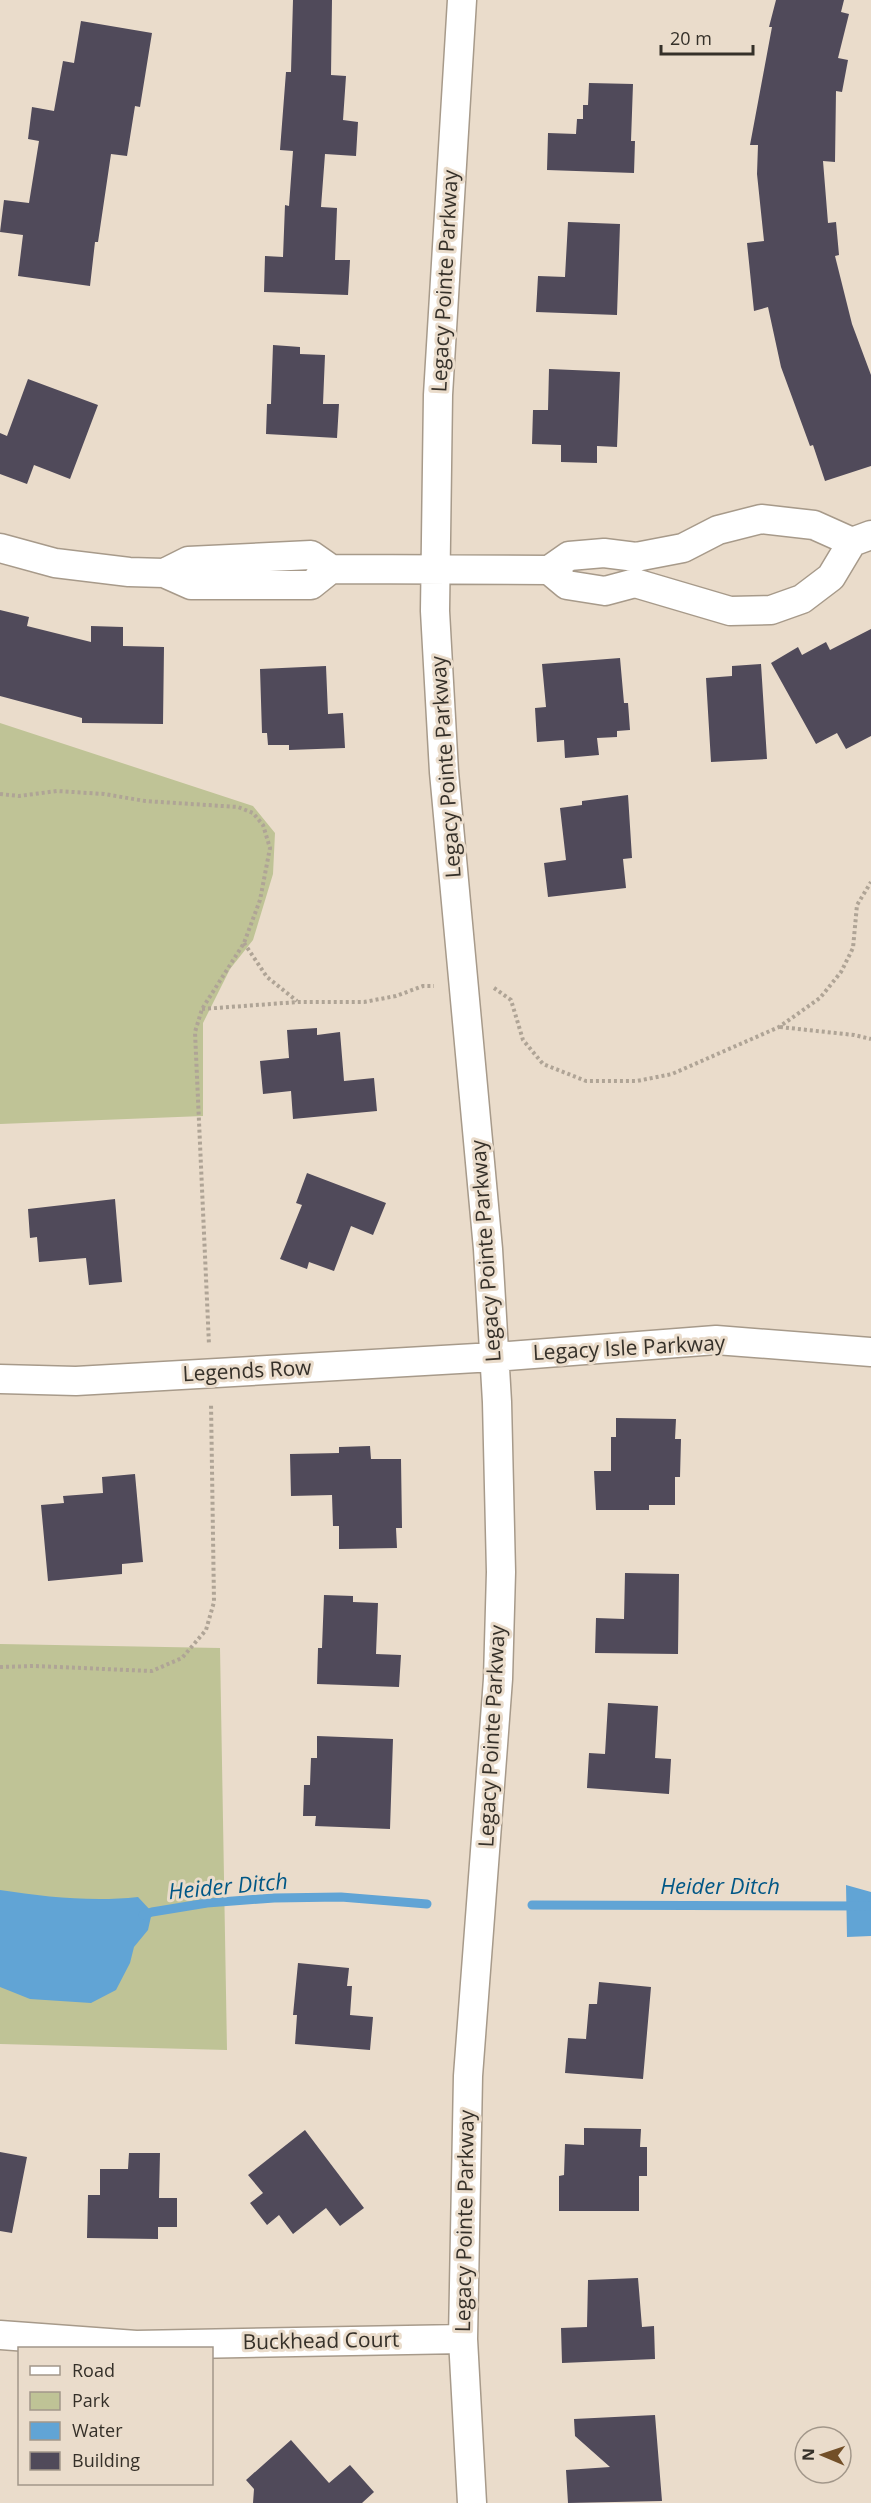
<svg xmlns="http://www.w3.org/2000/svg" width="871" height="2503" viewBox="0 0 871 2503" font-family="'Open Sans',sans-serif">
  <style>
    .green { fill: #bfc396 }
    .water { fill: #61a4d5 }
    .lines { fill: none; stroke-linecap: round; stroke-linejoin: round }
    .stream { stroke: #61a4d5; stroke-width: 9 }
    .building { fill: #504a5a }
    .street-casing { stroke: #a79a8a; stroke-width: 31 }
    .path { stroke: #afa496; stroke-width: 4; stroke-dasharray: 3 3; stroke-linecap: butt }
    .street { stroke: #fff; stroke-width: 28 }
    .labels { text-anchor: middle; stroke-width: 6; stroke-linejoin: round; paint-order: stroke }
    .street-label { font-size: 21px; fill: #353029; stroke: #eadccb }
    .water-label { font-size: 22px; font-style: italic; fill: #005786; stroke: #eadccb }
  </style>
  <rect width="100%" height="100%" fill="#eadccb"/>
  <path class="green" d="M 0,723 L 253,806 L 275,833 L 273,874 L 253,940 L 230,969 L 203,1023 L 203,1116 L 0,1124 Z
    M 0,1644 L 220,1648 L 227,2050 L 0,2044 Z"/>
  <path class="water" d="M 846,1885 L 871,1892 L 871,1936 L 847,1937 Z
    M 0,1890 C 46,1897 92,1902 138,1897 L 152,1912 L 148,1930 L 134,1947 L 130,1963 L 116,1990 L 91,2003 L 30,1999 L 0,1987 Z"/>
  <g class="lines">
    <path class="stream" d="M 532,1905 L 871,1906
      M 143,1915 L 152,1912 L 207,1903 L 274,1898 L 341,1897 L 427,1904"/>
  </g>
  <path class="building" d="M 293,0 L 332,0 L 331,75 L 346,76 L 343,120 L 358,122 L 356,156 L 325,154 L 321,207 L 337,208 L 335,260 L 350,260 L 348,295 L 264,292 L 265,256 L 283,257 L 285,205 L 289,206 L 293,151 L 280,150 L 286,72 L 291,72 Z
    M 776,0 L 844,0 L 841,12 L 849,14 L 838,58 L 848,60 L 842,92 L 836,91 L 835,162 L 823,161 L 828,223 L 836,222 L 839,255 L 835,256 L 852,324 L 871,375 L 871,466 L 825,481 L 813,445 L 810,446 L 781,367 L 768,307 L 754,311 L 747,243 L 764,241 L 757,174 L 758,145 L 750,145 L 772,27 L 769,27 Z
    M 81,21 L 152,33 L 140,107 L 135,106 L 127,156 L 111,154 L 98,242 L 95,242 L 90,286 L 18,276 L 23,235 L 0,232 L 4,200 L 29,203 L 39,141 L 28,139 L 32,107 L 54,111 L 63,61 L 74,63 Z
    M 589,83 L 633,84 L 631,141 L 635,141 L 634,173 L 547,170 L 548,133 L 576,134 L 577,119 L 583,119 L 583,105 L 588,105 Z
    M 568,222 L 620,224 L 617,315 L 536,312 L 538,276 L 565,277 Z
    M 273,345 L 300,347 L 300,354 L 325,355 L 323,404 L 339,404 L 337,438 L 266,434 L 267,404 L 271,404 Z
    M 549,369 L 620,372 L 617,447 L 597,446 L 597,463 L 561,462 L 561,445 L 532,444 L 533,410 L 548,410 Z
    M 28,379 L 98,405 L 70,479 L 34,465 L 27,484 L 0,474 L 0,433 L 7,436 Z
    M 0,610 L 29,617 L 27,626 L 91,642 L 91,626 L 123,627 L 123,646 L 164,647 L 163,724 L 82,723 L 82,718 L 0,696 Z
    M 871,629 L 871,736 L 846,749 L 837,733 L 816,744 L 771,663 L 798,647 L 802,655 L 826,642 L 830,650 Z
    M 620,658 L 624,703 L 628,703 L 630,730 L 617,731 L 617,737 L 597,738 L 599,755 L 565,758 L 564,740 L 537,742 L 535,708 L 546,707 L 542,664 Z
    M 761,664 L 767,759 L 711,762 L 706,678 L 732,676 L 732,666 Z
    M 326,666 L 328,714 L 343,713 L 345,748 L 289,750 L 289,745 L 268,745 L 267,733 L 262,733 L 260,669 Z
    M 628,795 L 632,858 L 623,859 L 626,888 L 548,897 L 544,863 L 566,860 L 560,808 L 582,805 L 582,801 Z
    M 317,1028 L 317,1035 L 340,1032 L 344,1081 L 374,1078 L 377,1111 L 293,1119 L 291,1091 L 263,1094 L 260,1061 L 289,1058 L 287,1030 Z
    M 307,1173 L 386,1203 L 373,1235 L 351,1226 L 334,1271 L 309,1262 L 307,1269 L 280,1259 L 302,1205 L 296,1203 Z
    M 115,1199 L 122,1282 L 89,1285 L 86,1258 L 39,1262 L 37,1237 L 30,1238 L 28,1209 Z
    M 616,1418 L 676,1419 L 675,1439 L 681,1439 L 680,1477 L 675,1477 L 675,1505 L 649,1505 L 649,1510 L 596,1510 L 594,1471 L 611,1471 L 611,1437 L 616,1437 Z
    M 370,1446 L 371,1459 L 401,1459 L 402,1528 L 396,1528 L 397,1548 L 339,1549 L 339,1526 L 333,1526 L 332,1495 L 291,1496 L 290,1454 L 339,1453 L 339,1447 Z
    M 135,1474 L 143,1562 L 122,1564 L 122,1574 L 48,1581 L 41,1505 L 64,1503 L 63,1496 L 103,1493 L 102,1477 Z
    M 625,1573 L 679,1574 L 678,1654 L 595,1653 L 596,1618 L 624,1619 Z
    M 324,1595 L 353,1596 L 353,1602 L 378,1603 L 376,1654 L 401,1655 L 399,1687 L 317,1684 L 318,1648 L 322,1648 Z
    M 608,1703 L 658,1706 L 655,1758 L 671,1759 L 669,1794 L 587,1788 L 589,1753 L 605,1754 Z
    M 317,1736 L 393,1739 L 390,1829 L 315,1826 L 316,1816 L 303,1816 L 304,1785 L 310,1785 L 311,1758 L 317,1758 Z
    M 298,1963 L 349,1968 L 347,1986 L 352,1986 L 350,2015 L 373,2017 L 370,2050 L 295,2044 L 297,2015 L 293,2015 Z
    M 599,1982 L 651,1987 L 643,2079 L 565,2073 L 568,2038 L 586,2039 L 589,2004 L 597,2004 Z
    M 584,2128 L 641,2129 L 640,2147 L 647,2147 L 647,2176 L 639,2176 L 639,2211 L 559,2211 L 559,2176 L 564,2175 L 565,2144 L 584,2145 Z
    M 305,2130 L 364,2208 L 340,2226 L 326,2208 L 293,2234 L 279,2215 L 267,2225 L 250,2203 L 263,2193 L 248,2175 Z
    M 0,2152 L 27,2157 L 12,2233 L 0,2231 Z
    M 129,2153 L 160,2153 L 159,2198 L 177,2198 L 177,2227 L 158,2227 L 158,2239 L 87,2238 L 88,2195 L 100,2195 L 100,2169 L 128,2169 Z
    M 638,2278 L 642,2327 L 654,2326 L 655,2359 L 562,2363 L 561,2328 L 587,2327 L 588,2280 Z
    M 655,2415 L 662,2501 L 568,2503 L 566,2470 L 610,2467 L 575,2436 L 574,2419 Z
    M 291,2440 L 329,2483 L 350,2465 L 374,2492 L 362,2503 L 253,2503 L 254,2489 L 246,2480 Z"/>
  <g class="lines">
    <g class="street-casing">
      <path id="street" d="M 462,0 L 438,395 L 435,611 L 444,772 L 488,1249 L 497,1402 L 501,1572 L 498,1679 L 468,2076 L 463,2339 L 472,2503
        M 0,548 L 55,563 L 129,572 L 164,573 L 191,585 L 311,585 L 331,569
        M 549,570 L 567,585 L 605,591 L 635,583 L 730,611 L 771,610 L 802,599 L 831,577 L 852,542 L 871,535
        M 164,573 L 188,561 L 311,555 L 331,569 L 549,570 L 569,556 L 604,553 L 636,557 L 683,548 L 718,530 L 761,519 L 814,525 L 852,542
        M 0,1379 L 76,1381 L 494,1357 L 716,1340 L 871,1352
        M 0,2335 L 136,2345 L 463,2339"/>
    </g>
    <path class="path" d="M 0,794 L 19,796 L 57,791 L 104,794 L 145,801 L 238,807 L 253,813 L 263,825 L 270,848 L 260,900 L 244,943 L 202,1009 L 195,1032 L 209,1345
      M 244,943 L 267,977 L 297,1001
      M 494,988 L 511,1000 L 523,1040 L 543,1064 L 586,1081 L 637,1081 L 672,1074 L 779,1027 L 820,998 L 841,972 L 853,948 L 857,905 L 871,882
      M 202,1009 L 298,1002 L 364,1002 L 396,996 L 423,986 L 434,986
      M 780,1027 L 854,1035 L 871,1039
      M 0,1667 L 34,1666 L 152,1671 L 182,1658 L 206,1630 L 214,1602 L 211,1403"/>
    <use href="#street" class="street"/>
  </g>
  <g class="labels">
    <g class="street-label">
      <text transform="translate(445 281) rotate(-87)" y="7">Legacy Pointe Parkway</text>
      <text transform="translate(446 767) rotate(-94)" y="7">Legacy Pointe Parkway</text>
      <text transform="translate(486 1251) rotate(-94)" y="7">Legacy Pointe Parkway</text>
      <text transform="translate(629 1348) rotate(-3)" y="7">Legacy Isle Parkway</text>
      <text transform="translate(247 1371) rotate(-3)" y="7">Legends Row</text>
      <text transform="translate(492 1736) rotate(-87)" y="7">Legacy Pointe Parkway</text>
      <text transform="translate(465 2221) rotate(-89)" y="7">Legacy Pointe Parkway</text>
      <text transform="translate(321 2341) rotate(-1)" y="7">Buckhead Court</text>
    </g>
    <g class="water-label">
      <text transform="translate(228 1886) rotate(-5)" y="8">Heider Ditch</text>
      <text x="720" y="1894">Heider Ditch</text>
    </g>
  </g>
  <rect x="18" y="2347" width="195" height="138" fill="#eadccb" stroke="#a2978a" stroke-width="1.5"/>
  <rect x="30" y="2366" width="30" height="9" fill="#ffffff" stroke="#a2978a" stroke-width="1.5"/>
  <text x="72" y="2377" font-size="18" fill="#353029">Road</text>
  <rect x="30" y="2392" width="30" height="18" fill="#bfc396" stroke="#a2978a" stroke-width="1.5"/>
  <text x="72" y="2407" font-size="18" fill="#353029">Park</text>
  <rect x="30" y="2422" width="30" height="18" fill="#61a4d5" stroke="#a2978a" stroke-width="1.5"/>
  <text x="72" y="2437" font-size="18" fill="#353029">Water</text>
  <rect x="30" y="2452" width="30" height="18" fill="#504a5a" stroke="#a2978a" stroke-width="1.5"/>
  <text x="72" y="2467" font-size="18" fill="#353029">Building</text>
  <g transform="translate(823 2455) rotate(272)"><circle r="28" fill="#eadccb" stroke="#a2978a" stroke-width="1.5"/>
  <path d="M0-4.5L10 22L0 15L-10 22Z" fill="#724f28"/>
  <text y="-9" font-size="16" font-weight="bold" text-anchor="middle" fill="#353029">N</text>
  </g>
  <path d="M661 45v9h92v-9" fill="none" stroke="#353029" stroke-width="3"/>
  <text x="670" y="45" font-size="18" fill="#353029" stroke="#eadccb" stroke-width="4.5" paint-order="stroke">20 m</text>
</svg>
